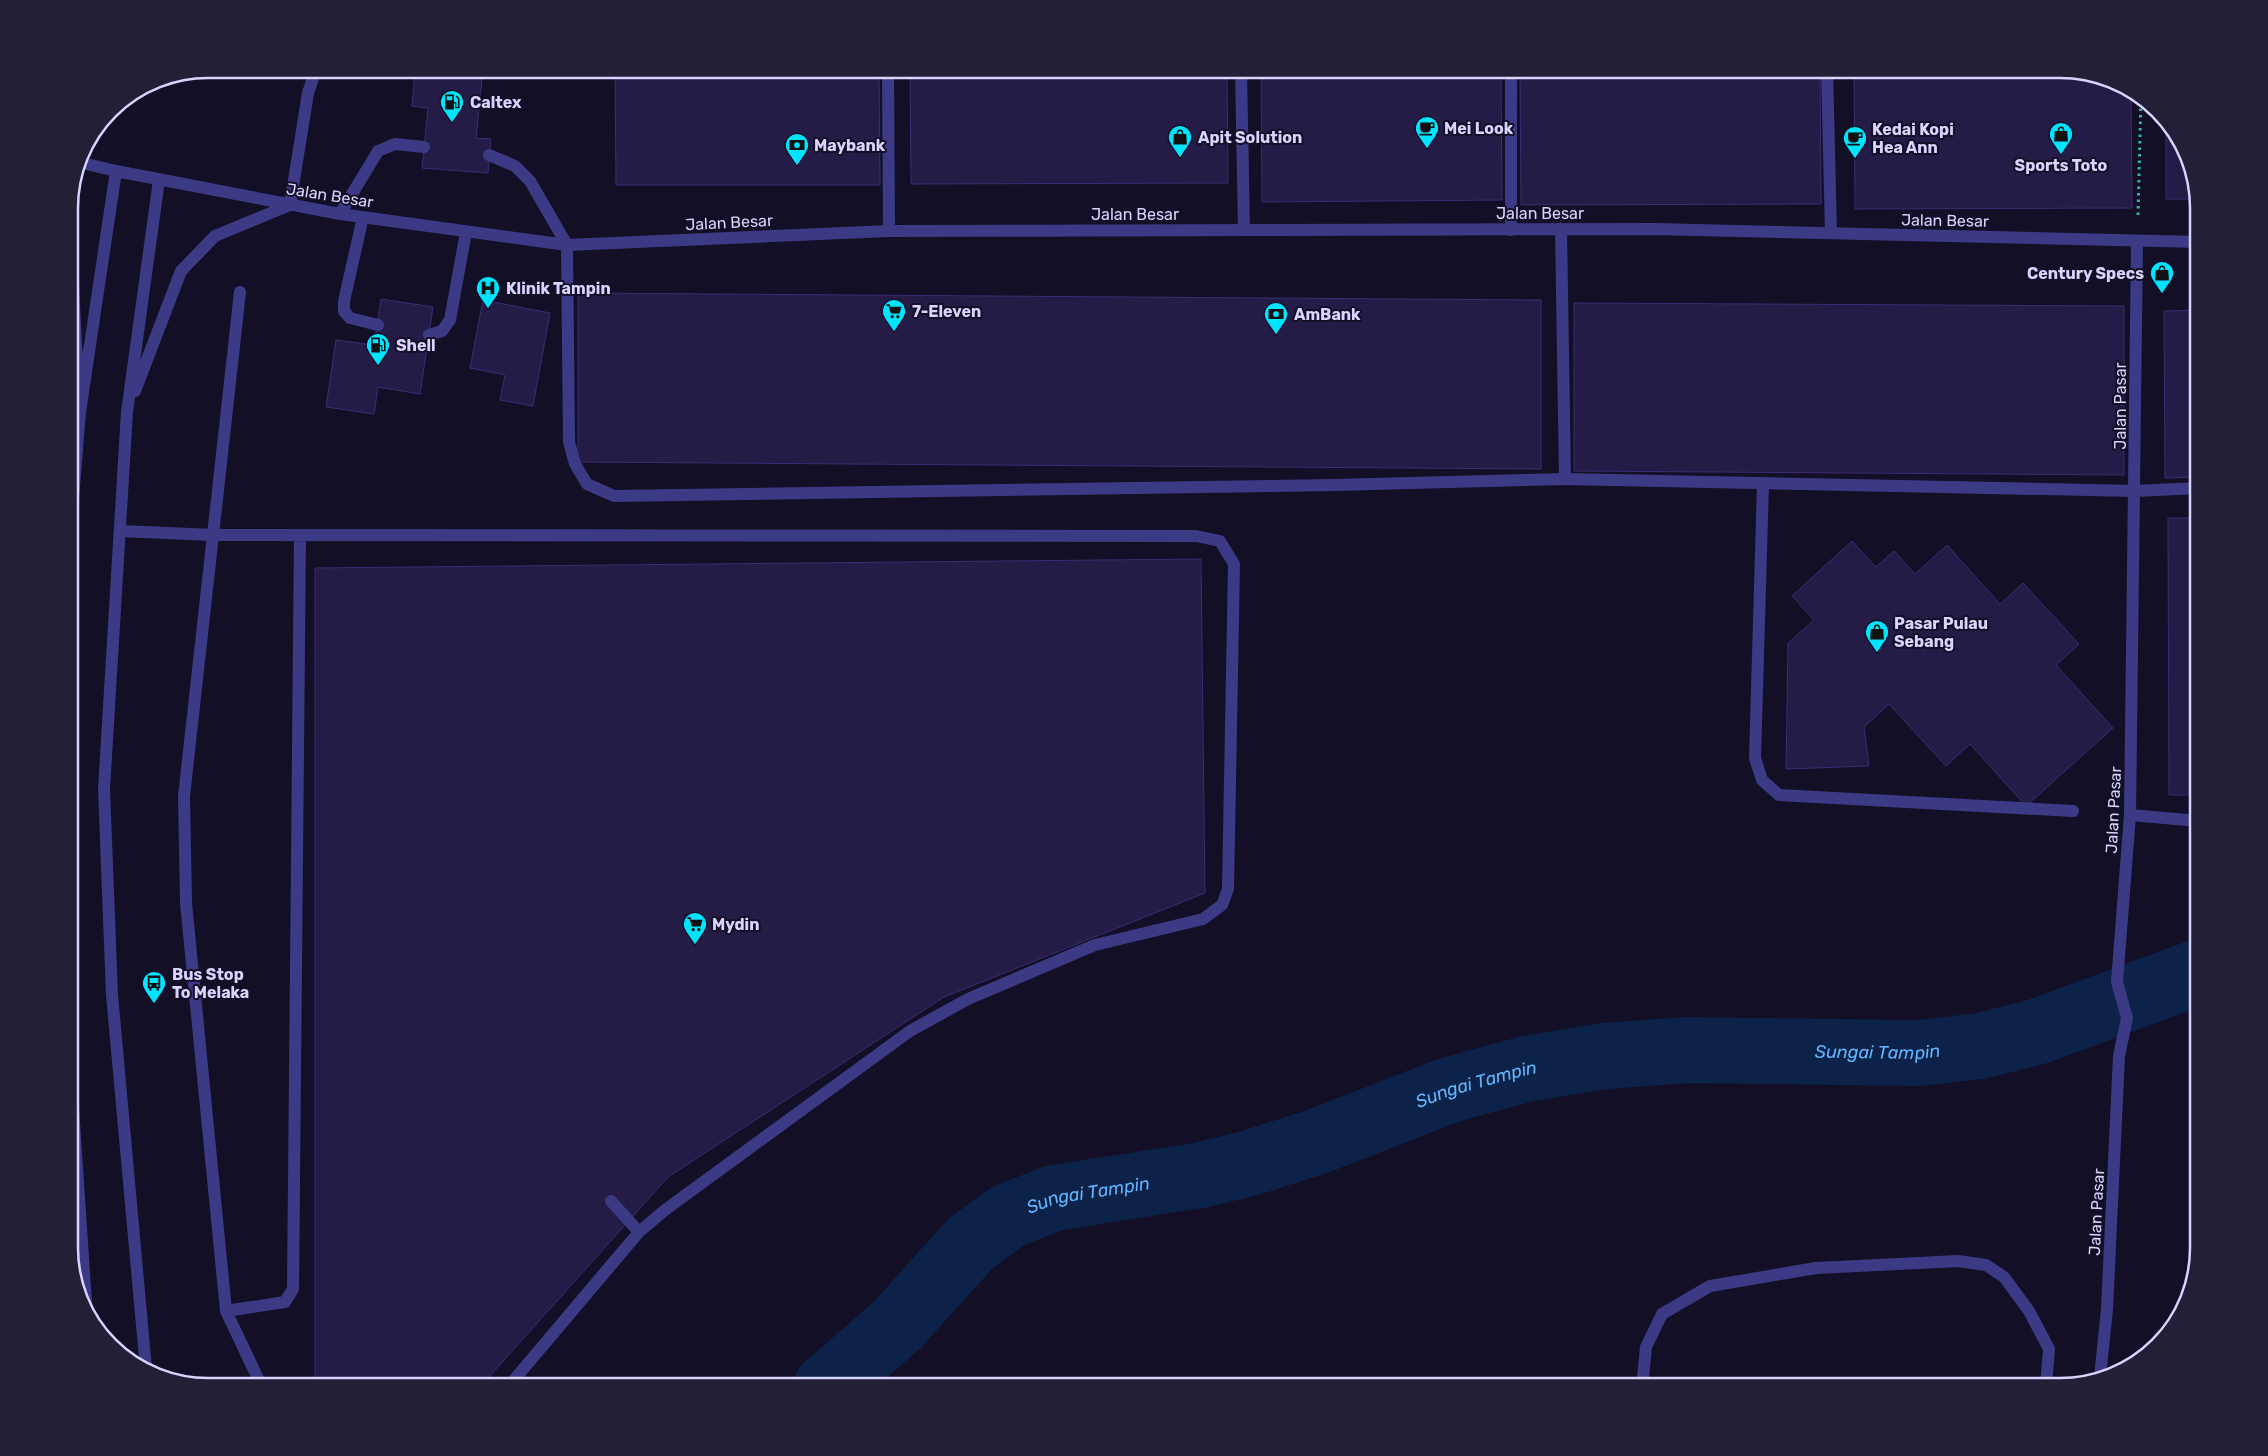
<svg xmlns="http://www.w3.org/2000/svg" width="2268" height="1456" viewBox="0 0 2268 1456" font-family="Rubik,sans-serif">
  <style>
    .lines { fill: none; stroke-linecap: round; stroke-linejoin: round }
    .river { stroke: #0c2248; stroke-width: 66 }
    .building { fill: #241b47; stroke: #3b2d73 }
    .path { stroke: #2fb8b0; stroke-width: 3; stroke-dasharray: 2.5 4; stroke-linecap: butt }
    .service { stroke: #3d3a85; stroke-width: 12 }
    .minor { stroke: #3d3a85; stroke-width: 12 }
    .tertiary { stroke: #3d3a85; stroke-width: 12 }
    .labels { text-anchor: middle; stroke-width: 4; stroke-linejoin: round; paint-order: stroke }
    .poi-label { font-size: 16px; font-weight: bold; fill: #d9d4ff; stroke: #130f26; text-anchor: start }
    .street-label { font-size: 16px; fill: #d9d4ff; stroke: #130f26 }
    .water-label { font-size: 18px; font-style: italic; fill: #62b6ff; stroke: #130f26 }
    .rim { fill: none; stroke: #d9d4ff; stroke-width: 2.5 }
  </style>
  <rect width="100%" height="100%" fill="#130f26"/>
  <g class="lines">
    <path class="river" id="s1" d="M 826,1387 L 897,1325 L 971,1243 L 1008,1216 L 1054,1198 L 1201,1175 L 1250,1163 L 1316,1142 L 1449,1090 L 1526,1069 L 1604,1056 L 1688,1050 L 1919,1053 L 1980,1046 L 2036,1032 L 2199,972"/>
  </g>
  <path class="building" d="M 415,69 L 483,69 L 476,138 L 491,139 L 488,173 L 422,168 L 428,108 L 412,106 Z
    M 615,69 L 879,69 L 880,185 L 616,185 Z
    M 910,69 L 1227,69 L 1228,183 L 911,184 Z
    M 1261,69 L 1501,69 L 1502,200 L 1262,202 Z
    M 1520,69 L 1820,69 L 1821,204 L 1521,205 Z
    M 1854,69 L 2060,69 L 2131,90 L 2132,208 L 1855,209 Z
    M 2166,122 L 2181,138 L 2197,199 L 2166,199 Z
    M 578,293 L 1541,300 L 1541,469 L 578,462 Z
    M 381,299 L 433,307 L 420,394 L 378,387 L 374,414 L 326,407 L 336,340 L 374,345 Z
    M 483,300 L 550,313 L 533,406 L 500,400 L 505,375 L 470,368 Z
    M 1574,303 L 2124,306 L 2124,475 L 1574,471 Z
    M 2199,310 L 2199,477 L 2165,478 L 2164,311 Z
    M 2168,518 L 2199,518 L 2199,795 L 2169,795 Z
    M 1852,541 L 1876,567 L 1894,551 L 1915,574 L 1947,545 L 2000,604 L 2023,583 L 2079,644 L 2056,665 L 2113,728 L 2026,806 L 1970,744 L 1946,766 L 1889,704 L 1864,727 L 1869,766 L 1786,769 L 1788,643 L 1814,620 L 1792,596 Z
    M 1201,559 L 1205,893 L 944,997 L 668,1177 L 480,1387 L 315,1387 L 315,568 Z"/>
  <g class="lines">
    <path class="path" d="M 2138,215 L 2141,96"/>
    <path class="service" d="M 888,69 L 889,231
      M 489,155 L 515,166 L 530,181 L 567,245
      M 290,205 L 308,93 L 316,69
      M 340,214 L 378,151 L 395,144 L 424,147
      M 363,217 L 344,301 L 344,311 L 350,318 L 378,325
      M 1561,229 L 1565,479
      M 1511,230 L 1511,69
      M 240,292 L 184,796 L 186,903 L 226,1311 L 262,1387
      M 429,335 L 442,331 L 450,320 L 466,232
      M 1763,484 L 1755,758 L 1762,780 L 1779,795 L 2073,811
      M 120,531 L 214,535 L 1196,536 L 1220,541 L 1234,564 L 1228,889 L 1222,905 L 1203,919 L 1095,945 L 968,999 L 910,1031 L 665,1210 L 639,1232 L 508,1387
      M 2130,815 L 2199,821
      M 611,1201 L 639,1232
      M 226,1311 L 285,1302 L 293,1289 L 300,535
      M 1642,1387 L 1646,1347 L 1662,1314 L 1710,1286 L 1816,1268 L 1958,1261 L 1986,1265 L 2004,1277 L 2029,1311 L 2049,1349 L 2046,1387"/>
    <path class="minor" d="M 1241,69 L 1244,230
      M 1827,69 L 1831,233
      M 78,162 L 116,171
      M 567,245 L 569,442 L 575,464 L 587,484 L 614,496 L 1334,485 L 1565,479 L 2135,491 L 2199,488
      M 2100,1377 L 2107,1309 L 2119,1056 L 2127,1018 L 2117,982 L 2130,815 L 2137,241"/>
    <path class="tertiary" d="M 69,270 L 73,284 L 78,384
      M 135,391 L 181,271 L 215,236 L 290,205
      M 69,549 L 80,412 L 116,171 L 340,214 L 567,245 L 889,231 L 1654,229 L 2199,242
      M 69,1047 L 87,1318
      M 146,1369 L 112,995 L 104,789 L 127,412 L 159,180"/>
  </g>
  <defs>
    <g id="fuel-pin" transform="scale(1.25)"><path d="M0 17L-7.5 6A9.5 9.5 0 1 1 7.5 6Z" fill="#00e5ff" stroke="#130f26"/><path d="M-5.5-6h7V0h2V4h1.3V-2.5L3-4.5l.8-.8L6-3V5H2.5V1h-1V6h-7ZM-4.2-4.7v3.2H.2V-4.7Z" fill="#111"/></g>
    <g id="cafe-pin" transform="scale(1.25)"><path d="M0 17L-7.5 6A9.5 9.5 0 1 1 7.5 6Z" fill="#00e5ff" stroke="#130f26"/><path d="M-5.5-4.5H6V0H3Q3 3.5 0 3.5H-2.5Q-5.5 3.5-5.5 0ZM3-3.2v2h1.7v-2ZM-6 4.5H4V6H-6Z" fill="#111"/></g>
    <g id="shop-pin" transform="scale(1.25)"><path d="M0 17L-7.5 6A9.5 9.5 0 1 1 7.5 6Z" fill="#00e5ff" stroke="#130f26"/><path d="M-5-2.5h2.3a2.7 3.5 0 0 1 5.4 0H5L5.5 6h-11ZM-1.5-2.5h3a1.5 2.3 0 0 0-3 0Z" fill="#111"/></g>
    <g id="bank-pin" transform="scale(1.25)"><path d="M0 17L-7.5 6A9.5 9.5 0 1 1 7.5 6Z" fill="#00e5ff" stroke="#130f26"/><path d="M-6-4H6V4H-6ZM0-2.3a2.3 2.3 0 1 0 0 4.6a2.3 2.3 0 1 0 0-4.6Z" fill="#111"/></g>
    <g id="hospital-pin" transform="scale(1.25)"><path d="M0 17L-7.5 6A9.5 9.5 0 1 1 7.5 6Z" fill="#00e5ff" stroke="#130f26"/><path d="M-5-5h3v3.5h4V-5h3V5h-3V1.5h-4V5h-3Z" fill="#111"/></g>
    <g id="supermarket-pin" transform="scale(1.25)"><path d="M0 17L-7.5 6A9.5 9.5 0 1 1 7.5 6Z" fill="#00e5ff" stroke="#130f26"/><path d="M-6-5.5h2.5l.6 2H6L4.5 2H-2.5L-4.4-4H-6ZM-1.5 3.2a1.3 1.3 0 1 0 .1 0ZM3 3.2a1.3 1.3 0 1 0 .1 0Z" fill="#111"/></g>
    <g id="bus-pin" transform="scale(1.25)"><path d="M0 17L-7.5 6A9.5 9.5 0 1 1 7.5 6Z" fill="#00e5ff" stroke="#130f26"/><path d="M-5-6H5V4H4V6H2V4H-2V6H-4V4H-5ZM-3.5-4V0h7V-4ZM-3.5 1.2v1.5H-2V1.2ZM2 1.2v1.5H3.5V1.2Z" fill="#111"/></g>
  </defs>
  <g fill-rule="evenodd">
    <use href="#fuel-pin" x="452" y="102"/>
    <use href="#cafe-pin" x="1427" y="128"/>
    <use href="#shop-pin" x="2061" y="134"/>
    <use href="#shop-pin" x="1180" y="137"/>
    <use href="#cafe-pin" x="1855" y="138"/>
    <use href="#bank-pin" x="797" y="145"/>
    <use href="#shop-pin" x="2162" y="273"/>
    <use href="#hospital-pin" x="488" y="288"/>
    <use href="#supermarket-pin" x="894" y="311"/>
    <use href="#bank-pin" x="1276" y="314"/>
    <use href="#fuel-pin" x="378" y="345"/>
    <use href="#shop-pin" x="1877" y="632"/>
    <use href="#supermarket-pin" x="695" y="924"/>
    <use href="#bus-pin" x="154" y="983"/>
  </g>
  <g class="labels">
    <g class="poi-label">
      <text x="470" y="108">Caltex</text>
      <text x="1444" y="134">Mei Look</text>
      <text x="1872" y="135">Kedai Kopi<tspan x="1872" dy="18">Hea Ann</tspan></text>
      <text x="1198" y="143">Apit Solution</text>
      <text x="814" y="151">Maybank</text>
      <text x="2061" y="171" text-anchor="middle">Sports Toto</text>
      <text x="2144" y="279" text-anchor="end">Century Specs</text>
      <text x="506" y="294">Klinik Tampin</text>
      <text x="912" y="317">7-Eleven</text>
      <text x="1294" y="320">AmBank</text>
      <text x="396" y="351">Shell</text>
      <text x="1894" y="629">Pasar Pulau<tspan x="1894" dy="18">Sebang</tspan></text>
      <text x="712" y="930">Mydin</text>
      <text x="172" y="980">Bus Stop<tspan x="172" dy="18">To Melaka</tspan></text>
    </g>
    <g class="street-label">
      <text transform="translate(330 195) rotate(9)" y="6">Jalan Besar</text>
      <text x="1540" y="219">Jalan Besar</text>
      <text x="1135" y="220">Jalan Besar</text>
      <text transform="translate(1945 220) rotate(1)" y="6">Jalan Besar</text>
      <text transform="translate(729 222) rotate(-3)" y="6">Jalan Besar</text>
      <text transform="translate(2120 406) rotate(-90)" y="6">Jalan Pasar</text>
      <text transform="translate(2113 810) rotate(-87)" y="6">Jalan Pasar</text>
      <text transform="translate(2096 1212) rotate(-87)" y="6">Jalan Pasar</text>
    </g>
    <g class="water-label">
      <text dy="6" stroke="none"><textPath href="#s1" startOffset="1144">Sungai Tampin</textPath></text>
      <text dy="6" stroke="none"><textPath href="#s1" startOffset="739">Sungai Tampin</textPath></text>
      <text dy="6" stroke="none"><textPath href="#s1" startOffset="334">Sungai Tampin</textPath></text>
    </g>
  </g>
  <path d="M0 0H2268V1456H0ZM208 78H2060A130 130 0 0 1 2190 208V1248A130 130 0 0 1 2060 1378H208A130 130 0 0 1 78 1248V208A130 130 0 0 1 208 78Z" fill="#231f37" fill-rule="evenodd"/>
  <path class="rim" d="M208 78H2060A130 130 0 0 1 2190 208V1248A130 130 0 0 1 2060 1378H208A130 130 0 0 1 78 1248V208A130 130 0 0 1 208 78Z"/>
</svg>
